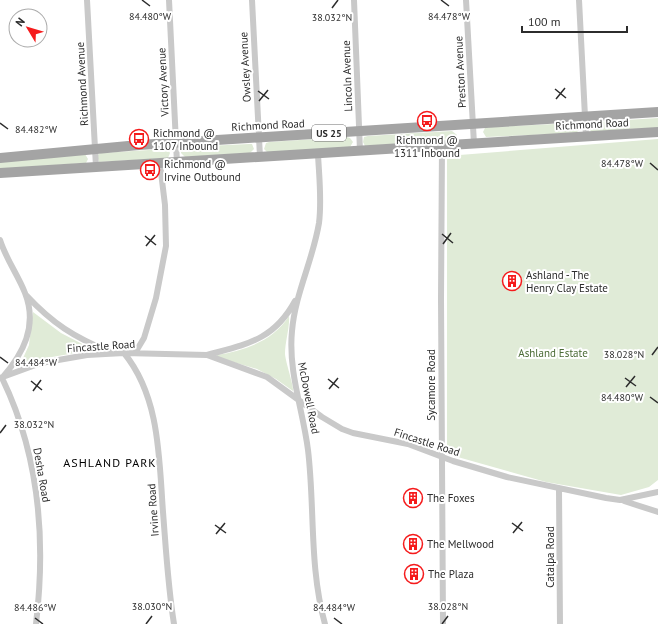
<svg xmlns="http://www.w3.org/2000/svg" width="658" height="624" viewBox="0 0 658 624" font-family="'PT Sans',sans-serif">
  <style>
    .green { fill: #e0ebd7 }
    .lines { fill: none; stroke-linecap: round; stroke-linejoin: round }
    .street { stroke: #c9c9c9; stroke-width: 6 }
    .primary { stroke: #a4a4a4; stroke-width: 10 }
    .ticks { fill: none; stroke: #2c2c2c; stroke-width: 1.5 }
    .labels { text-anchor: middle; stroke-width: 4; stroke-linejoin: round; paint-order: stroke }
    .shield { fill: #fff; stroke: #6b6b6b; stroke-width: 1 }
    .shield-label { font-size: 10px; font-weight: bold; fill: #2c2c2c }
    .street-label { font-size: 11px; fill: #2c2c2c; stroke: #fff }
    .poi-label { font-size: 11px; fill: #2c2c2c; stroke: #fff; text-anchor: start }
    .park-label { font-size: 11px; fill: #4b6b36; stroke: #fff }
    .neighbourhood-label { font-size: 12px; letter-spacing: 1px; fill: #000; stroke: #fff }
    .ticks-label { font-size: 10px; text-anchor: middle; fill: #2c2c2c; stroke: #fff; stroke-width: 4; stroke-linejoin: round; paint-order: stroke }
  </style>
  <rect width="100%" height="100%" fill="#fff"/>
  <path class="green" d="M 658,118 L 658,128 L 592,132 L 588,128 L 594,122 Z
    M 576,123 L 579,130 L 576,133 L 486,137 L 483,132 L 485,128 L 491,127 Z
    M 452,131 L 457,135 L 455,140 L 365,146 L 363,142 L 364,137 L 368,136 Z
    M 347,137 L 350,138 L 353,142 L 350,147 L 268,153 L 264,149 L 266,143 L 269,142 Z
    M 658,139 L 658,480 L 649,487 L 621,495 L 546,482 L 447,454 L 447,156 Z
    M 249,144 L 252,144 L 254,149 L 250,153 L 185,157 L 181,153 L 181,151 L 185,147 Z
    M 165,149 L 168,149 L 170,153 L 168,158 L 99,162 L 97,155 L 101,153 Z
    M 85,154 L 88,159 L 86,163 L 0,169 L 0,162 Z
    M 33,312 L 61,333 L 88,347 L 87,351 L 52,357 L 19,367 L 29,345 Z
    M 289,316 C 290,327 285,342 285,354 C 286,364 294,386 293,391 L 276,379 L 257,369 L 216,357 L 217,355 C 246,350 273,341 289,316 Z"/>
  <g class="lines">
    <path class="street" d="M 87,0 L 96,167
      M 169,0 L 177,163
      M 252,0 L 260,157
      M 354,0 L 360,151
      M 466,0 L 474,144
      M 579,0 L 586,136
      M 442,146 L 441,299 L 443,624
      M 318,154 C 319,176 322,200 319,223 C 313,260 295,294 292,331 C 288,372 303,410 308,450 C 315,508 309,567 325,624
      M 0,240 C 6,259 18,275 25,293 C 38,326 23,354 2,378 C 39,454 46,540 36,624
      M 26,295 C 53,324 74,337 110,352
      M 124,353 C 160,397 159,458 163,512 C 166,550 168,587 174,624
      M 135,353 L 144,338 L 156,298 L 166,246 L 165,205 L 160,164
      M 207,355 C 247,344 274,340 295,301
      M 0,378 L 41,363 L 87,355 L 124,353 L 207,355 L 267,377 L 322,417 L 342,429 L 353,433 L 408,444 L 453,461 L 507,477 L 606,498 L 620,500 L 658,492
      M 559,489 L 560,624
      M 624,501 L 658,512"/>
    <path class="primary" d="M 0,158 L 139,145 L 658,112
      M 0,173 L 658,132"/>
  </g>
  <path class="ticks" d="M 142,0 L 150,6M 441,0 L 449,6M 332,8 L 338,0M 555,89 L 566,98M 258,91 L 269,99M 556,99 L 565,88M 259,101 L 268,90M 0,123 L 8,129M 650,163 L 658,170M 442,234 L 453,243M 145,236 L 156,245M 443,244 L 451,233M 146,246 L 155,235M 652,355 L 658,347M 0,357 L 8,363M 625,378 L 636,386M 328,379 L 339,388M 31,381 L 42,390M 626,387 L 635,376M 329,389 L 338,378M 33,391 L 41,380M 650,397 L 658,403M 0,433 L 6,425M 512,523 L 523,531M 215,525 L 226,533M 513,533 L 522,522M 216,534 L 225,523M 35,618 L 43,624M 334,618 L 342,624M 146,624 L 152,616M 442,624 L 448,616"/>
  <defs>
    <g id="bus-ring" transform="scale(1)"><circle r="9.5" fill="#fff" stroke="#f51b1c" stroke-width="1.5"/><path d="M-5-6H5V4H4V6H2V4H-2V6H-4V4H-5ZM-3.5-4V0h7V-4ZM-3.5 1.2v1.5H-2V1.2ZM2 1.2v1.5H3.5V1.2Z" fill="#f51b1c"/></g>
    <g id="building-ring" transform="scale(1)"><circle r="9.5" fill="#fff" stroke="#f51b1c" stroke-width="1.5"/><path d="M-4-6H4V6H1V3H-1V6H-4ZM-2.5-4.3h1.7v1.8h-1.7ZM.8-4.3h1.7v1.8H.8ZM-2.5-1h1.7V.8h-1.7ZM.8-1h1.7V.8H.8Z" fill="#f51b1c"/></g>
  </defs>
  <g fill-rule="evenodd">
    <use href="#bus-ring" x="427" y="121"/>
    <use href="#bus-ring" x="139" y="139"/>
    <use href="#bus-ring" x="150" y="170"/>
    <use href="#building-ring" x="512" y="281"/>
    <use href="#building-ring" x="413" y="498"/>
    <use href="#building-ring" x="413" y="544"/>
    <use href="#building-ring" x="414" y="574"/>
  </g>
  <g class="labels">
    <rect class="shield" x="312" y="125" width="34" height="16" rx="3"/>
    <g class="shield-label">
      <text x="329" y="137">US 25</text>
    </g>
    <g class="street-label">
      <text transform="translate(245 67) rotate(-93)" y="4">Owsley Avenue</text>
      <text transform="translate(460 72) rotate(-93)" y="4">Preston Avenue</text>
      <text transform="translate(347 76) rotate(-92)" y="4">Lincoln Avenue</text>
      <text transform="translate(163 82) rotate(-93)" y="4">Victory Avenue</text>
      <text transform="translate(82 84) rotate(-93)" y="4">Richmond Avenue</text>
      <text transform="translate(592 124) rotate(-3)" y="4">Richmond Road</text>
      <text transform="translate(268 125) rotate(-3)" y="4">Richmond Road</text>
      <text transform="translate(101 346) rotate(-4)" y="4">Fincastle Road</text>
      <text transform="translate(431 385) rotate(-90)" y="4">Sycamore Road</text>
      <text transform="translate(309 398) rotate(79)" y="4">McDowell Road</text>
      <text transform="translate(427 442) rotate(18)" y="4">Fincastle Road</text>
      <text transform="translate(42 475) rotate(80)" y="4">Desha Road</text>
      <text transform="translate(153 510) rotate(-94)" y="4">Irvine Road</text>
      <text transform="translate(550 557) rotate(-90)" y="4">Catalpa Road</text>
    </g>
    <g class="poi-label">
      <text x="153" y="137">Richmond @<tspan x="153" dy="13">1107 Inbound</tspan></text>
      <text x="427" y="144" text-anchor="middle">Richmond @<tspan x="427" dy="13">1311 Inbound</tspan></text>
      <text x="164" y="168">Richmond @<tspan x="164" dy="13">Irvine Outbound</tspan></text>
      <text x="526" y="279">Ashland - The<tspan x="526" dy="13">Henry Clay Estate</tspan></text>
      <text x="427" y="502">The Foxes</text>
      <text x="427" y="548">The Mellwood</text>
      <text x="428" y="578">The Plaza</text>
    </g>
    <g class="park-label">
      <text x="553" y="357">Ashland Estate</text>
    </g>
    <g class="neighbourhood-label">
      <text x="110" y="467">ASHLAND PARK</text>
    </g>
  </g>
  <g class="ticks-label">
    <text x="150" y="20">84.480°W</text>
    <text x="449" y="20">84.478°W</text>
    <text x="332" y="21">38.032°N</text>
    <text x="36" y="133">84.482°W</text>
    <text x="622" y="167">84.478°W</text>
    <text x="624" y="358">38.028°N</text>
    <text x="36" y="366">84.484°W</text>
    <text x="622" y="401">84.480°W</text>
    <text x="34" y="428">38.032°N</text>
    <text x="152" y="610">38.030°N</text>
    <text x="448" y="610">38.028°N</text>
    <text x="35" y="611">84.486°W</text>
    <text x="334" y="611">84.484°W</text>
  </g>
  <g transform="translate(28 28) rotate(308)"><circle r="19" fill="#ffffff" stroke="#ababab"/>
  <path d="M0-3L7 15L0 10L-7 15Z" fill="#f51b1c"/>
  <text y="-6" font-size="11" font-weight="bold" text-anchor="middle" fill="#2c2c2c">N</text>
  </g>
  <path d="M522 26v6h105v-6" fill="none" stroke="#2c2c2c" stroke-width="2"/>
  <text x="528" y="26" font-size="12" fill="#2c2c2c" stroke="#ffffff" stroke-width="3" paint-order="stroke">100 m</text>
</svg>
